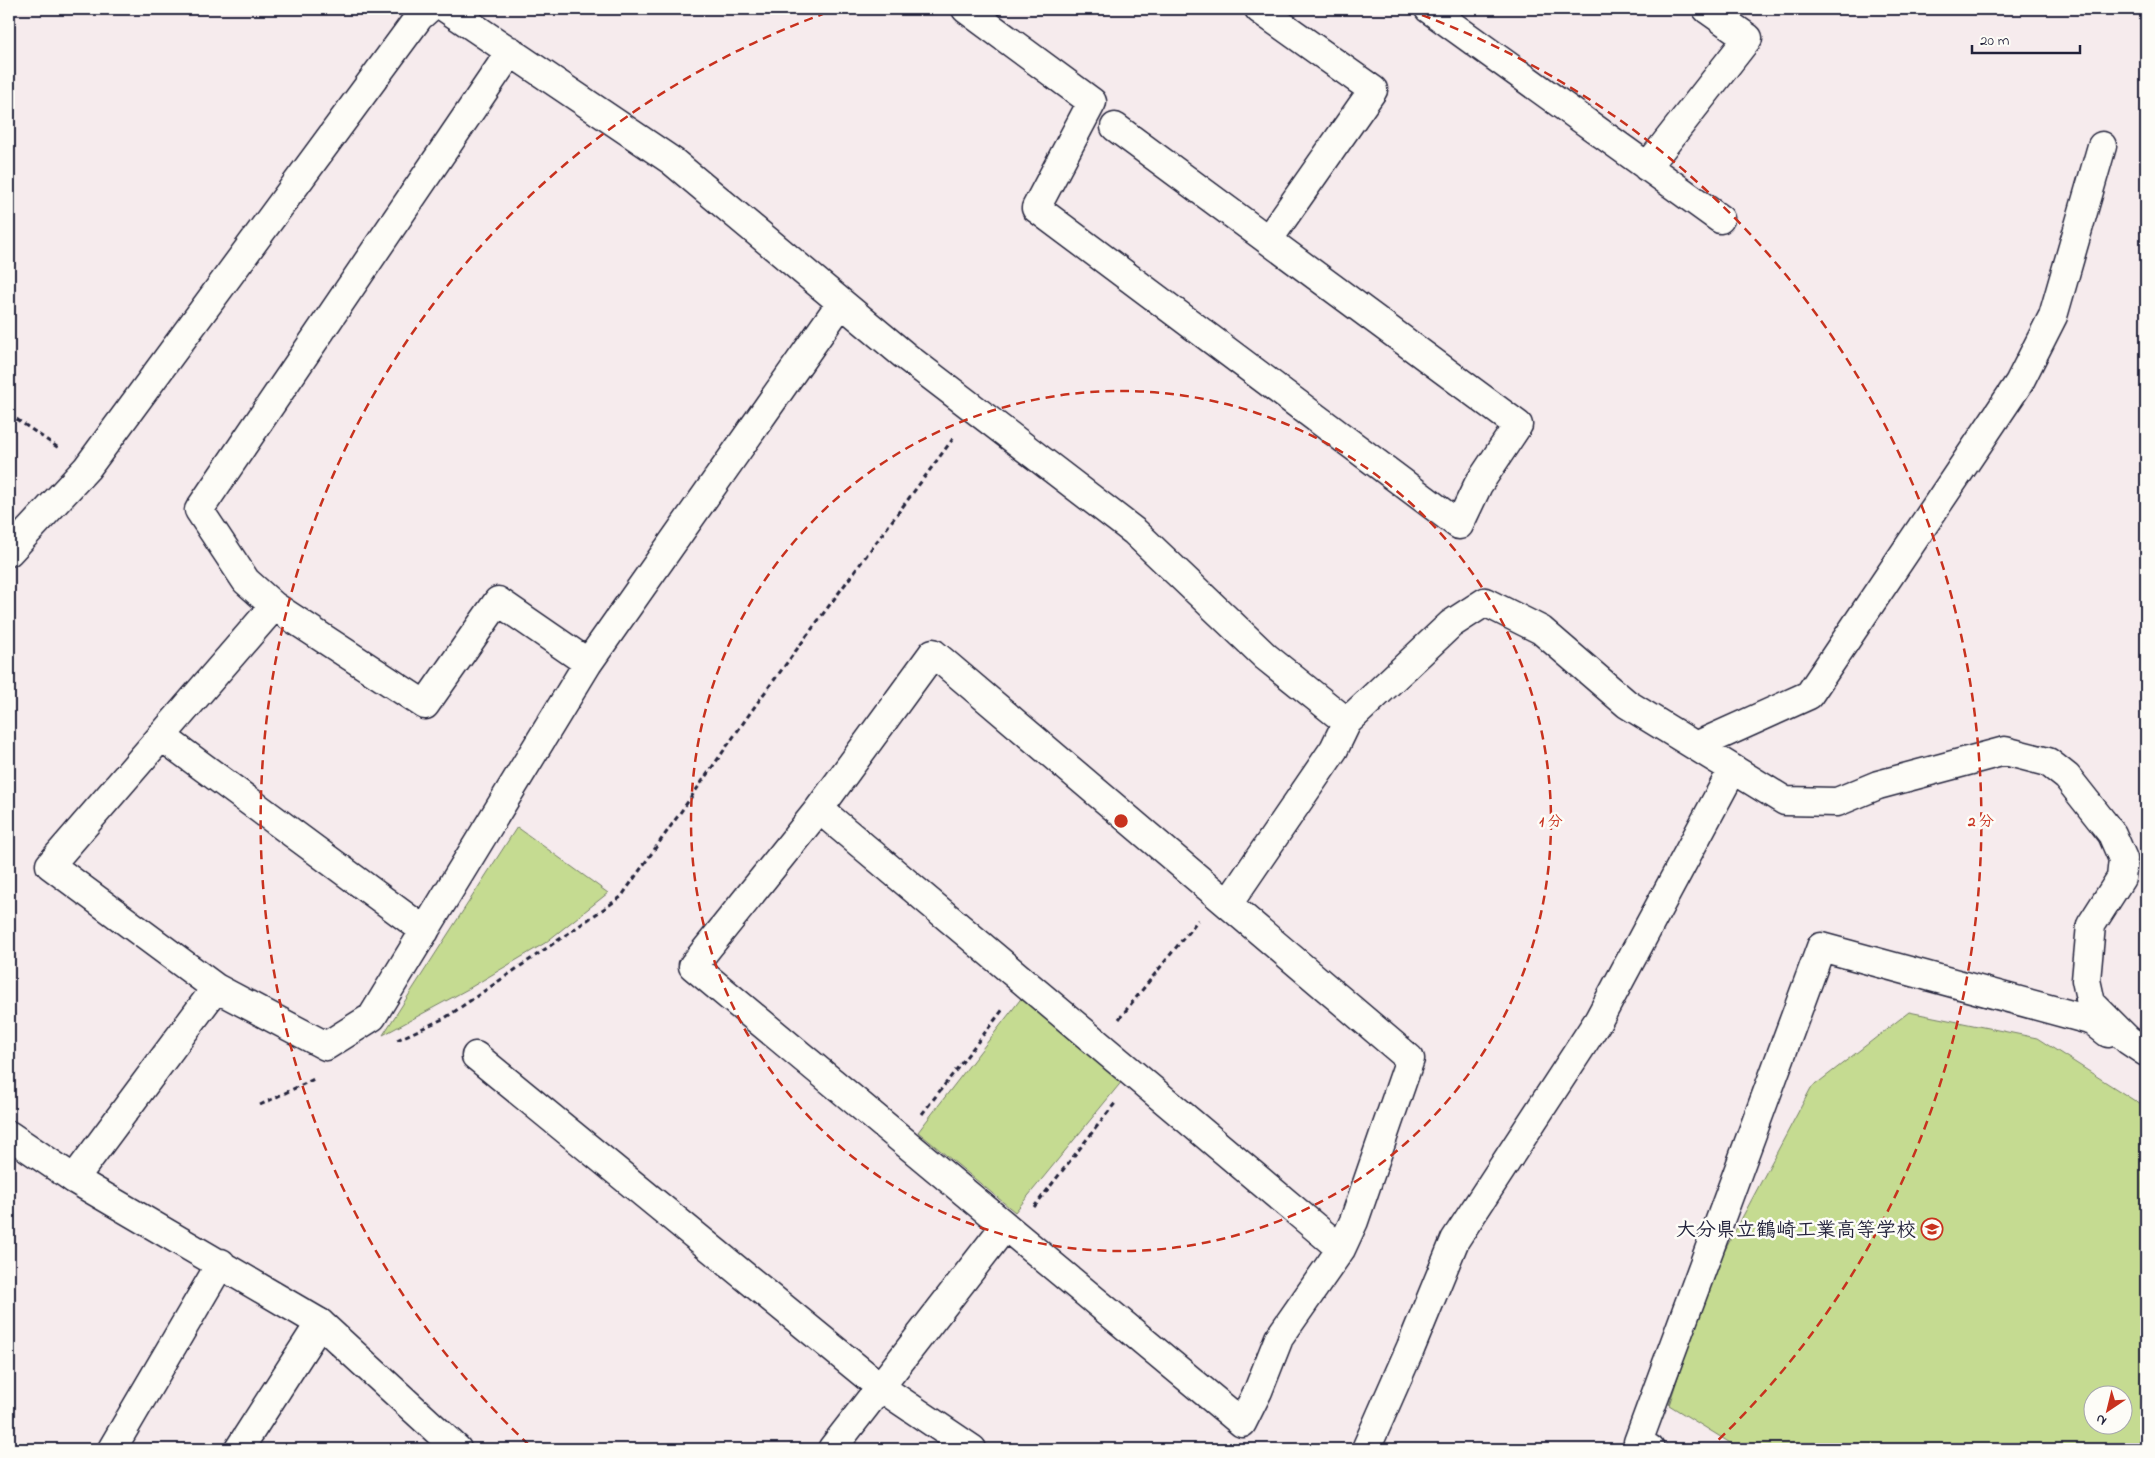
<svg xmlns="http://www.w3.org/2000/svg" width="2155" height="1458" viewBox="0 0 2155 1458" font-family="'Indie Flower','Klee One',sans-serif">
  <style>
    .built { fill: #eed7e1 }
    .green { fill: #c5db91; stroke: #747e66; fill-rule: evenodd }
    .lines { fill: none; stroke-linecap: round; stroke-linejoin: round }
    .minor-casing { stroke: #22223b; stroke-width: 31 }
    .tertiary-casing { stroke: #22223b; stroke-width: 31 }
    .path { stroke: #22223b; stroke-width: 3; stroke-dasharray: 5 4; stroke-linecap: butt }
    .minor { stroke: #fdfcf7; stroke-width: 28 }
    .tertiary { stroke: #fdfcf7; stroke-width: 28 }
    .ring { fill: none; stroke: #c8321e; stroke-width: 2.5; stroke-dasharray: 9 6 }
    .labels { text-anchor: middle; stroke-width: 5; stroke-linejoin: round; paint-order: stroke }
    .poi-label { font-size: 20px; font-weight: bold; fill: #22223b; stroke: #fdfcf7; text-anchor: end }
    .centre { fill: #c8321e; stroke: #fdfcf7; stroke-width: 2.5 }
    .ring-label { font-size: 15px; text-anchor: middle; font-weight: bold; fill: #c8321e; stroke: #fdfcf7; stroke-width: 5; stroke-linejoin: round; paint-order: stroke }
  </style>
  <rect width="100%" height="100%" fill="#f6ebed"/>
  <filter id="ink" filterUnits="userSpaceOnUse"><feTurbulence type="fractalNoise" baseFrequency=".02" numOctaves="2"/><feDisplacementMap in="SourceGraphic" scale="10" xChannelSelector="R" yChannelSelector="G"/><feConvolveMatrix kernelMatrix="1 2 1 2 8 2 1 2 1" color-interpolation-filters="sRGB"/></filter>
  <g filter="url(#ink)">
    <path class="built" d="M 2146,1013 L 2146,1041 L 2134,1032 Z"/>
    <path class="green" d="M 517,827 L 608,893 L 545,943 L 468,989 L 383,1035 Z
      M 1023,996 L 1123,1080 L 1015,1212 L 918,1132 Z
      M 1909,1012 L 2037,1038 L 2146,1108 L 2146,1449 L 1740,1449 L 1669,1405 L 1709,1280 L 1811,1088 ZM 2092,1396 L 2122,1396 L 2122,1426 L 2092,1426 Z"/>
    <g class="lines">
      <g class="minor-casing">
        <path id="minor" d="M 447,9 L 672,161 L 904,355 L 1135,532 L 1266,657 L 1347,722
          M 966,9 L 1092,102 L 1036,208 L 1459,525 L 1478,485 L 1518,425 L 1115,127
          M 1259,9 L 1373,90 L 1268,240
          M 1429,9 L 1720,219
          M 511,51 L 199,510 L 246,581 L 274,606 L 425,705 L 498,601 L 588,663
          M 1647,167 L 1748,38 L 1707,9
          M 9,552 L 87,468 L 419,17 L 428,9
          M 274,606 L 50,865 L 216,988 L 326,1046 L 372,1017 L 588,663 L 841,303
          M 933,653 L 1410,1059 L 1354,1221 L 1341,1249 L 1279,1338 L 1258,1391 L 1242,1423 L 693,966 L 819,809 Z
          M 161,736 L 425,931
          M 1696,746 L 1809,695 L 2019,383 L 2053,316 L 2102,146
          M 819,809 L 1341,1249
          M 1228,904 L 1334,749 L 1347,722 L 1451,624 L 1485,602 L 1541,630 L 1627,704 L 1785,801 L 1837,802 L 1878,785 L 2005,751 L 2048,762 L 2067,777 L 2112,834 L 2123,859 L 2121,878 L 2091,925 L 2086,980 L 2091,1003 L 2128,1040 L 2146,1052
          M 476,1056 L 880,1387 L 972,1449
          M 74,1179 L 216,988
          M 239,1449 L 320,1323
          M 832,1449 L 1005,1226
          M 1366,1449 L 1411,1347 L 1455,1240 L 1598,1021 L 1733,769
          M 1650,1449 L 1638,1442 L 1821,947 L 2093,1021 L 2108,1033"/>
      </g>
      <g class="tertiary-casing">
        <path id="tertiary" d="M 9,1135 L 74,1179 L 320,1323 L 457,1449
          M 112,1449 L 221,1263"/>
      </g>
      <path class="path" d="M 9,414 L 60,449
        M 1119,1019 L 1198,920
        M 397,1040 L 445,1018 L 621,897 L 760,699 L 955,436
        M 260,1105 L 316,1078
        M 922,1114 L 1004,1008
        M 1034,1207 L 1116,1102"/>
      <use href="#minor" class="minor"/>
      <use href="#tertiary" class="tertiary"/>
    </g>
  </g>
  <g class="ring">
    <circle cx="1121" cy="821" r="430"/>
    <path d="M529 1445A860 860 0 0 1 834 10M1408 10A860 860 0 0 1 1713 1445"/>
  </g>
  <defs>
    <g id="school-ring" transform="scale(1.125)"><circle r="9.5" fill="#fdfcf7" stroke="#c8321e" stroke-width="1.5"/><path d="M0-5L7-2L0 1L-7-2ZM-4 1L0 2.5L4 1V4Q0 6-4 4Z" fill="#c8321e"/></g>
  </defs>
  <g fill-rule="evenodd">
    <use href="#school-ring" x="1932" y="1229"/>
  </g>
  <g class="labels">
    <g class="poi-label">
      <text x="1916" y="1236">大分県立鶴崎工業高等学校</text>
    </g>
  </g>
  <circle cx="1121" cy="821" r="8" class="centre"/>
  <g class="ring-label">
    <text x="1551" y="826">1 分</text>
    <text x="1981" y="826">2 分</text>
  </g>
  <rect width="2155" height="1458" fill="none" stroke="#fdfcf7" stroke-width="30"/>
  <rect x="15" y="15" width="2125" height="1428" fill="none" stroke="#22223b" stroke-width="2" filter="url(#ink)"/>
  <g transform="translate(2108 1410) rotate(215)"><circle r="24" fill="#fdfcf7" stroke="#a5a5ac"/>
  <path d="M0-4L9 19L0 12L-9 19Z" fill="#c8321e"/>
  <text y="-8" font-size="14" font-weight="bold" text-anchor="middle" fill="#22223b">N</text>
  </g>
  <path d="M1972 45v8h108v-8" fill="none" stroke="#22223b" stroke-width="2.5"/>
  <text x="1980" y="45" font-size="15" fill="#22223b" stroke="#fdfcf7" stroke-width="4" paint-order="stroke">20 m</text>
</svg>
